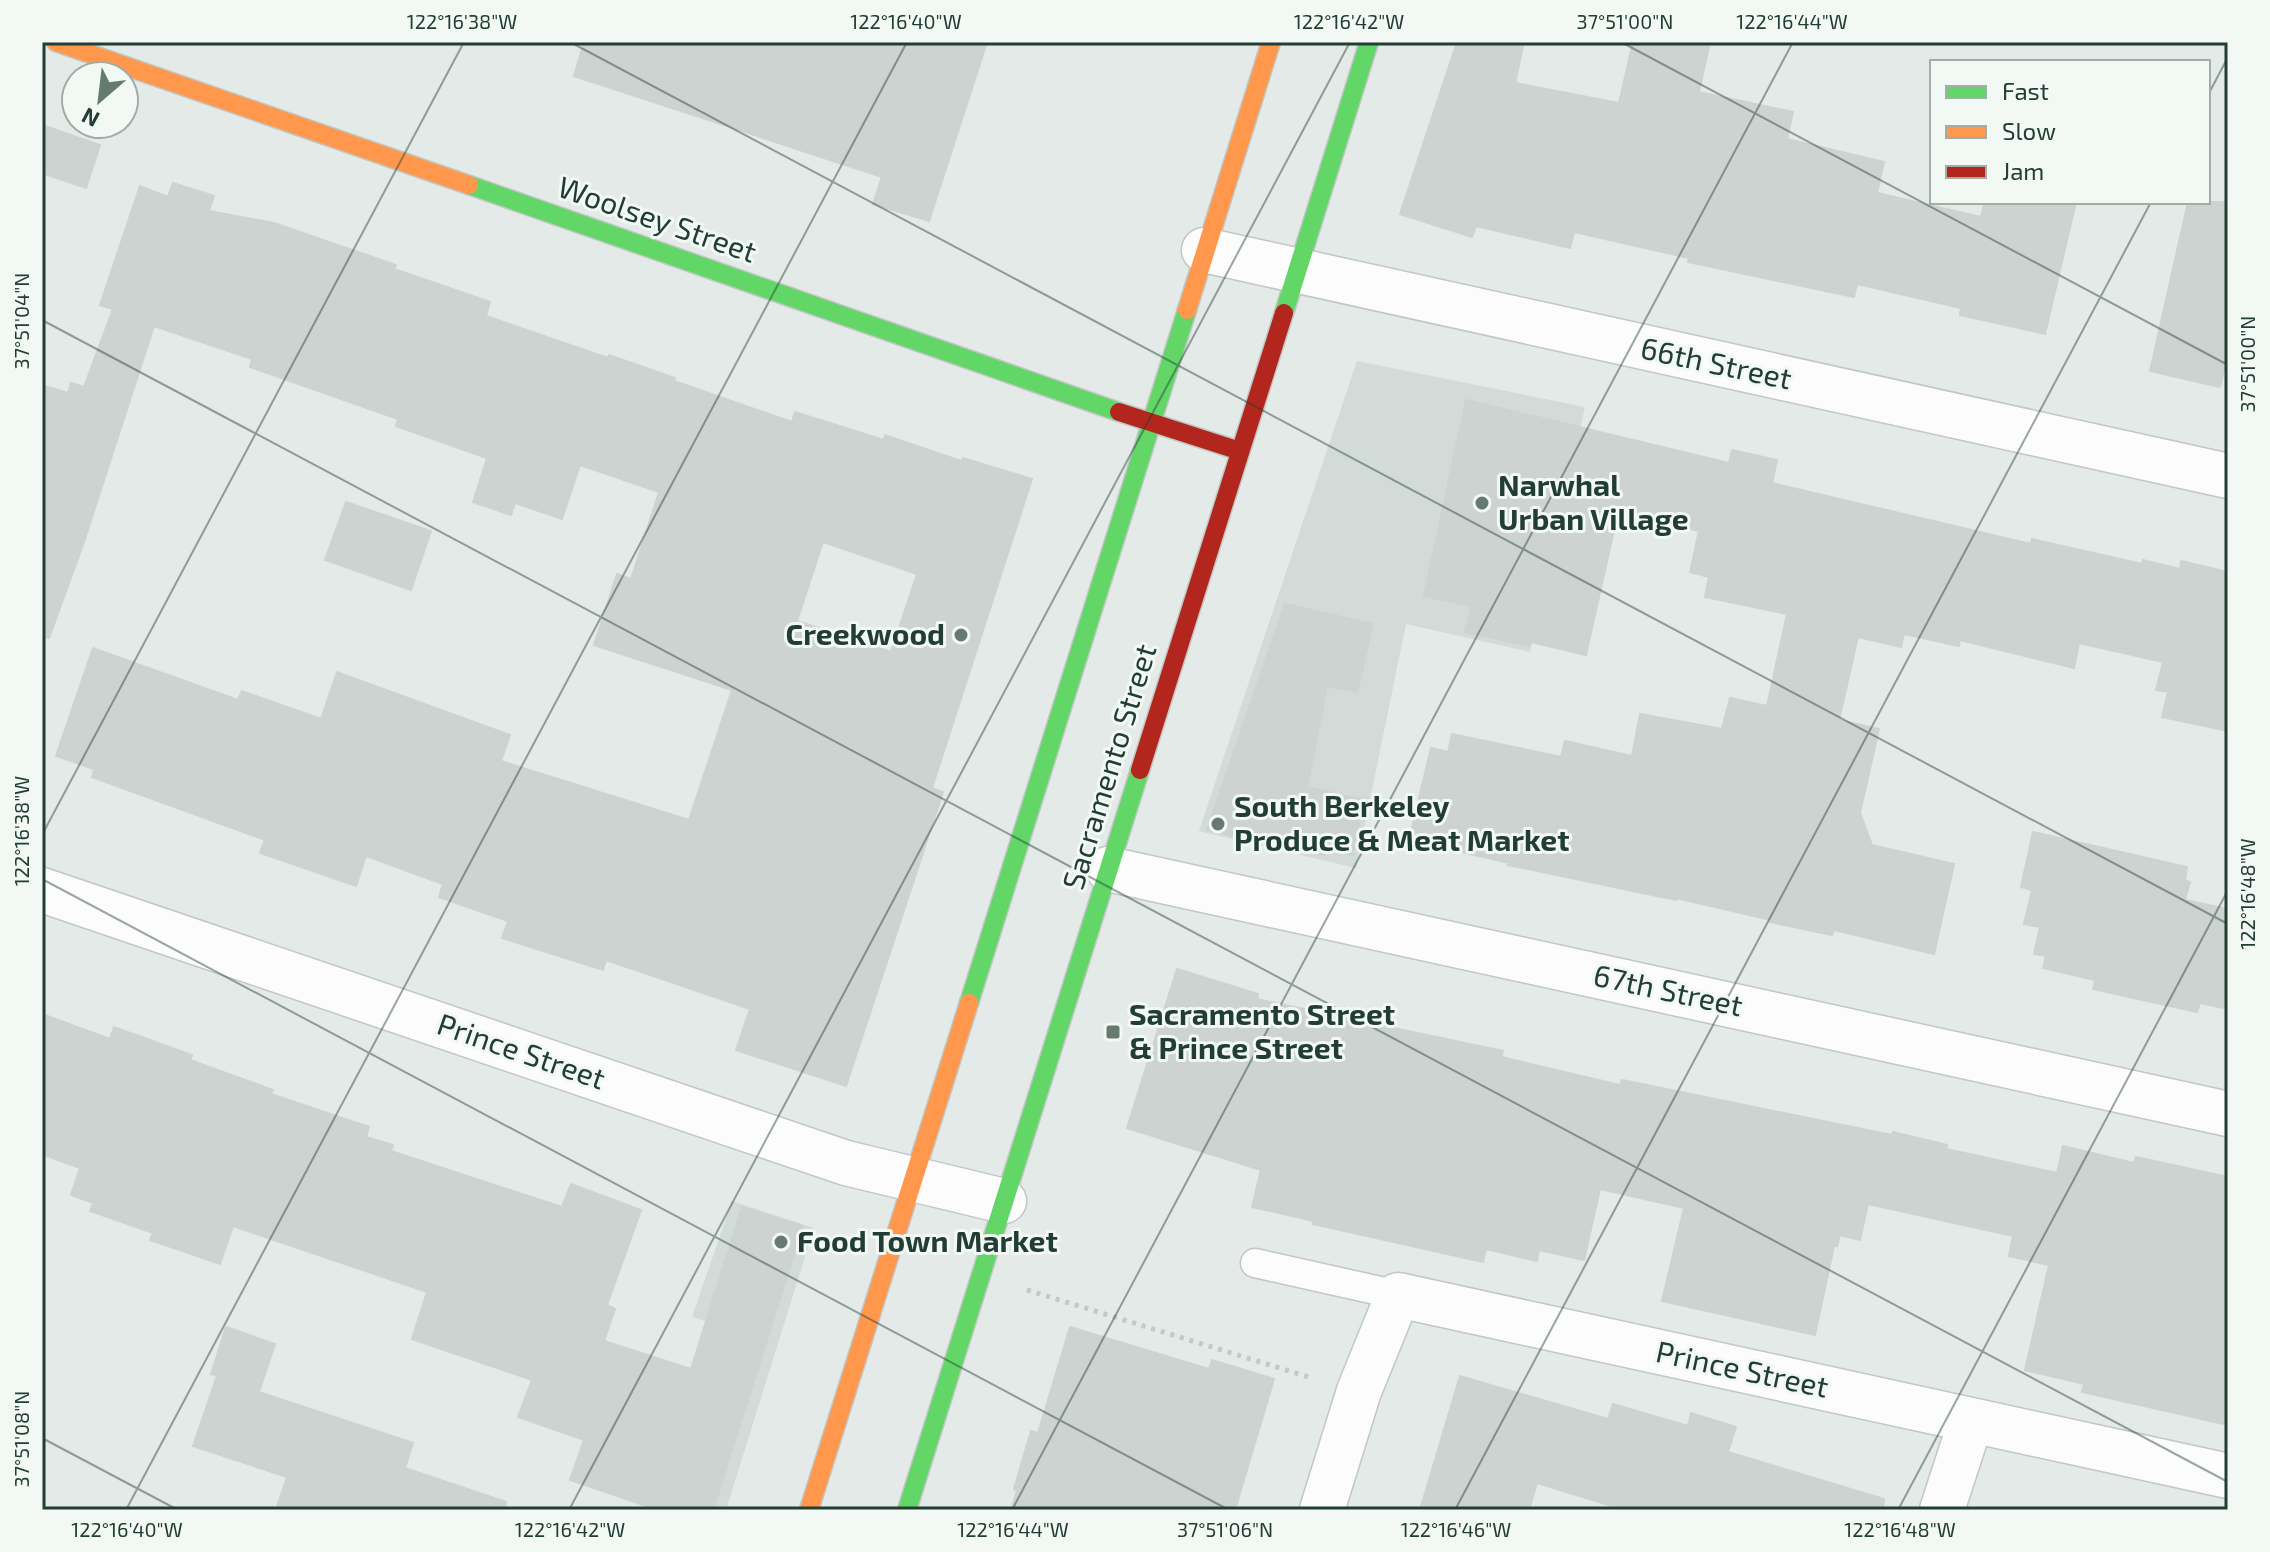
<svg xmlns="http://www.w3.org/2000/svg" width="2270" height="1552" viewBox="0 0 2270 1552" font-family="'Exo 2',sans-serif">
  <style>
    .built { fill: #d2dbd7 }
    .building { fill: #cdd3d0; stroke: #cdd3d0; stroke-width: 2; fill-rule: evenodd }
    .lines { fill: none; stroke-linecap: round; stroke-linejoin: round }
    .lane-casing { stroke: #c1c7c4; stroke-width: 31 }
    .street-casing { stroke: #c1c7c4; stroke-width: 47 }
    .fast-casing { stroke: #c0c7c4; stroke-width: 21 }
    .slow-casing { stroke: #c0c7c4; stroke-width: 21 }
    .jam-casing { stroke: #c0c7c4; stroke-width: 21 }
    .path { stroke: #c1cac5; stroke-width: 5; stroke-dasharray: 4 6; stroke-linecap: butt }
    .lane { stroke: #fbfcfb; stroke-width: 28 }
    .street { stroke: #fbfcfb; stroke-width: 44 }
    .fast { stroke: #63d668; stroke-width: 18 }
    .slow { stroke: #ff974d; stroke-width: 18 }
    .jam { stroke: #b3261e; stroke-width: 18 }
    .ticks { fill: none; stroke: #223d33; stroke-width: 2; stroke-opacity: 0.45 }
    .poi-dot { fill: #667a72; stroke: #f2f9f5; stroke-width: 3 }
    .labels { text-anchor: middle; stroke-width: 6; stroke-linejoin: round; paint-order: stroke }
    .street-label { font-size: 30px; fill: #223d33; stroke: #f2f9f5 }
    .poi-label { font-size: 30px; font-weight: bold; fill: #223d33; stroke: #f2f9f5; text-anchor: start }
    .neatline { fill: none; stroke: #223d33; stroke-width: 3 }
    .ticks-label { font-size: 20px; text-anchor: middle; fill: #223d33 }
  </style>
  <rect width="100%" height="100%" fill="#e4eae7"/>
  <path class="built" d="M 1357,361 L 1585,407 L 1530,652 L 1406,624 L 1356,868 L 1199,831 Z
    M 732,1201 L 814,1228 L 726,1510 L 664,1510 L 718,1325 L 692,1317 Z"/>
  <path class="building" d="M 584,42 L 987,42 L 929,221 L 873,204 L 882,177 L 574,76 Z
    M 1457,42 L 1524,42 L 1515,83 L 1619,103 L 1633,42 L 1710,42 L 1699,92 L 1793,112 L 1787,139 L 1884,162 L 1877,193 L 1981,217 L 1985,202 L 2076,202 L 2045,334 L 1960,315 L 1961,308 L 1857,284 L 1854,297 L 1688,262 L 1689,258 L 1574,232 L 1570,248 L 1476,226 L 1472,237 L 1400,214 Z
    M 42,125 L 100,145 L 86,188 L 42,173 Z
    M 173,183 L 214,196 L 209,211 L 274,223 L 396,265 L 394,269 L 490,302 L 486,316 L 608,358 L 609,355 L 675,378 L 674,381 L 792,422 L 795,412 L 884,440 L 885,435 L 961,461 L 963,458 L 1032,479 L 932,788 L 943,792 L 846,1086 L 736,1050 L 750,1009 L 606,960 L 603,970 L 502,938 L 508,921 L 439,897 L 443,884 L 366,856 L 356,886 L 260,853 L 265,840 L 92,777 L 94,769 L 56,756 L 93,648 L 238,700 L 242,691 L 321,719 L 337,672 L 510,735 L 501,761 L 689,820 L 732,690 L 594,645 L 617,574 L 631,579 L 659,492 L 580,465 L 562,519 L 515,503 L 511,515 L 473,502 L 487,458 L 396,426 L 398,419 L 250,367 L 252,359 L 154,326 L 83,545 L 49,638 L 42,637 L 42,385 L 68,393 L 71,383 L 84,387 L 113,309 L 100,305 L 140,186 L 168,197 ZM 823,542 L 917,574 L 891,652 L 797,621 Z
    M 2188,202 L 2228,202 L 2228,353 L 2220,387 L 2150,371 Z
    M 1466,400 L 1729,463 L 1732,450 L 1777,460 L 1772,483 L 2031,544 L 2032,539 L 2142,564 L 2143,560 L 2180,569 L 2181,561 L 2228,572 L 2228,731 L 2162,717 L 2168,692 L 2156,690 L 2163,662 L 2079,643 L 2074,668 L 1960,640 L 1959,646 L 1904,634 L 1901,647 L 1858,637 L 1839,720 L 1879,729 L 1860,813 L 1872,845 L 1954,864 L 1934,954 L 1834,930 L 1832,935 L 1770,922 L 1771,920 L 1676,898 L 1676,900 L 1508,865 L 1509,863 L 1409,840 L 1431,748 L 1448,752 L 1452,734 L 1561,757 L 1565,741 L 1632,756 L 1640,714 L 1722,729 L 1730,698 L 1767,706 L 1787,614 L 1705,597 L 1709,577 L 1690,572 L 1699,531 L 1618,512 L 1586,655 L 1531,642 L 1530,646 L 1465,632 L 1471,606 L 1424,596 Z
    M 346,502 L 431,531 L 411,590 L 325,560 Z
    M 1285,604 L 1373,624 L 1357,692 L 1327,686 L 1307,787 L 1364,800 L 1352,855 L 1325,849 L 1324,855 L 1207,830 Z
    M 2033,832 L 2187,867 L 2185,880 L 2190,882 L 2185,900 L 2228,909 L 2228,1009 L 2200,1003 L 2197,1012 L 2093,989 L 2095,980 L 2043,968 L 2046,956 L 2034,954 L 2040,927 L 2024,924 L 2032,890 L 2021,887 Z
    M 1177,969 L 1258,994 L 1257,999 L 1503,1051 L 1501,1057 L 1620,1085 L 1622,1080 L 1892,1135 L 1893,1132 L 1947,1145 L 1946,1149 L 2057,1173 L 2063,1146 L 2134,1163 L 2136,1157 L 2228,1177 L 2228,1425 L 2082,1392 L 2084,1384 L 2025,1370 L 2049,1265 L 2009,1256 L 2013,1236 L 1868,1204 L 1860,1240 L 1840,1235 L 1837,1246 L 1834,1246 L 1815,1335 L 1662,1301 L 1684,1208 L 1600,1189 L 1584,1260 L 1539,1250 L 1537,1261 L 1486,1249 L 1483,1262 L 1313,1224 L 1314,1221 L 1252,1207 L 1261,1170 L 1127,1128 Z
    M 42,1014 L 110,1039 L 114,1027 L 192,1055 L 190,1060 L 273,1090 L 271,1094 L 369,1127 L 366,1137 L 393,1145 L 391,1151 L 562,1207 L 571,1184 L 641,1210 L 607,1305 L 615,1309 L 604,1341 L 691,1369 L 742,1207 L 803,1226 L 713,1510 L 658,1510 L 570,1480 L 584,1440 L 518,1417 L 532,1380 L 412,1339 L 427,1292 L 233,1226 L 220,1264 L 150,1240 L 153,1233 L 90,1211 L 93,1203 L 71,1195 L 80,1168 L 42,1154 Z
    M 226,1327 L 275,1344 L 259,1392 L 413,1443 L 405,1468 L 506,1502 L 505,1510 L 276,1510 L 287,1477 L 193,1446 L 217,1376 L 211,1374 Z
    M 1070,1327 L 1209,1369 L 1212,1360 L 1274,1379 L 1235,1510 L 1011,1510 L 1017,1490 L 1014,1489 L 1031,1431 L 1038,1433 Z
    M 1460,1376 L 1608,1419 L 1613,1404 L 1688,1426 L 1691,1413 L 1736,1427 L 1728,1452 L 1884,1499 L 1883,1510 L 1625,1510 L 1537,1483 L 1529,1510 L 1420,1510 Z"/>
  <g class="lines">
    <g class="lane-casing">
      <path id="lane" d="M 1255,1263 L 1398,1295"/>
    </g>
    <g class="street-casing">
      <path id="street" d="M 1204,250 L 2228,476
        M 1108,869 L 2228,1114
        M 42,890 L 846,1163 L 1004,1201
        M 1322,1510 L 1359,1391 L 1398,1295 L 2228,1476
        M 1942,1510 L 1971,1421"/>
    </g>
    <g class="fast-casing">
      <path id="fast" d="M 469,185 L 1119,412
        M 1284,313 L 1369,42
        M 969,1003 L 1187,310
        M 907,1510 L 1140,770"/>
    </g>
    <g class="slow-casing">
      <path id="slow" d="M 56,42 L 469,185
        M 1187,310 L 1271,42
        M 809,1510 L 969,1003"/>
    </g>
    <g class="jam-casing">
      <path id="jam" d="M 1119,412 L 1240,451
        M 1140,770 L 1284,313"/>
    </g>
    <path class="path" d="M 1027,1290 L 1312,1378"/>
    <use href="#lane" class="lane"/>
    <use href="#street" class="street"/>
    <use href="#fast" class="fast"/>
    <use href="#slow" class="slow"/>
    <use href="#jam" class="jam"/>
  </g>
  <path class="ticks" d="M 570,42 L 2228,924M 1621,42 L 2228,365M 2208,95 L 2228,57M 42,320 L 2228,1482M 42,835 L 464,42M 42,879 L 1229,1510M 42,1438 L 178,1510M 126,1510 L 907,42M 569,1510 L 1350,42M 1012,1510 L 1793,42M 1455,1510 L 2151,202M 1898,1510 L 2228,890"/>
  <g class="poi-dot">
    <circle cx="1482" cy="503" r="8"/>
    <circle cx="961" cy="635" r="8"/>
    <circle cx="1218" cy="824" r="8"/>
    <rect x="1105" y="1024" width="16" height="16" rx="4"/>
    <circle cx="781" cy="1242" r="8"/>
  </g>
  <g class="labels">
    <g class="street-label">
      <text transform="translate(657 220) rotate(19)" y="10">Woolsey Street</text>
      <text transform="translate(1716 364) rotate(12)" y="10">66th Street</text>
      <text transform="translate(1110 767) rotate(-73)" y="10">Sacramento Street</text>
      <text transform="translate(1668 991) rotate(12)" y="10">67th Street</text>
      <text transform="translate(521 1052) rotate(19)" y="10">Prince Street</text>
      <text transform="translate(1742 1370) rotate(12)" y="10">Prince Street</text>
    </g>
    <g class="poi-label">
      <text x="1498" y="496">Narwhal<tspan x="1498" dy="34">Urban Village</tspan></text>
      <text x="945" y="645" text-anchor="end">Creekwood</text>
      <text x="1234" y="817">South Berkeley<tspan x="1234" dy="34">Produce &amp; Meat Market</tspan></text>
      <text x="1129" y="1025">Sacramento Street<tspan x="1129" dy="34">&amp; Prince Street</tspan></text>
      <text x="797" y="1252">Food Town Market</text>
    </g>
  </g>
  <rect width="2270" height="1552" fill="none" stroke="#f2f9f5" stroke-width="88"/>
  <rect x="1930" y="60" width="280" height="144" fill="#f2f9f5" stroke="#9faea7" stroke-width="2"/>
  <rect x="1946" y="86" width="40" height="12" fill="#63d668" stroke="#9faea7" stroke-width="2"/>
  <text x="2002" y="100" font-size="24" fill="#223d33">Fast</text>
  <rect x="1946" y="126" width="40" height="12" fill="#ff974d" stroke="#9faea7" stroke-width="2"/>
  <text x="2002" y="140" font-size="24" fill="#223d33">Slow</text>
  <rect x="1946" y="166" width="40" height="12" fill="#b3261e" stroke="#9faea7" stroke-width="2"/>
  <text x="2002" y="180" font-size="24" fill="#223d33">Jam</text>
  <g transform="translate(100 100) rotate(208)"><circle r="38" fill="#f2f9f5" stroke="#9faea7" stroke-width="2"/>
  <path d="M0-6L14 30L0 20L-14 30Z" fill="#667a72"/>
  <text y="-12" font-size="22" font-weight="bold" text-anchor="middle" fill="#223d33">N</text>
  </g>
  <rect x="44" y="44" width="2182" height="1464" class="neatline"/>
  <g class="ticks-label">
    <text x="462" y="29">122°16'38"W</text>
    <text x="906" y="29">122°16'40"W</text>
    <text x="1349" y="29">122°16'42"W</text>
    <text x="1625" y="29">37°51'00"N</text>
    <text x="1792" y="29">122°16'44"W</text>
    <text transform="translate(22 321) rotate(-90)" y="7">37°51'04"N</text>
    <text transform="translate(2248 364) rotate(-90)" y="7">37°51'00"N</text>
    <text transform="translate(22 831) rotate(-90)" y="7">122°16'38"W</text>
    <text transform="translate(2248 894) rotate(-90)" y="7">122°16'48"W</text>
    <text transform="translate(22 1439) rotate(-90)" y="7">37°51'08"N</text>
    <text x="127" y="1537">122°16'40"W</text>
    <text x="570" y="1537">122°16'42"W</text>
    <text x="1013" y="1537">122°16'44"W</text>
    <text x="1225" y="1537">37°51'06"N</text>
    <text x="1456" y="1537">122°16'46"W</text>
    <text x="1900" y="1537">122°16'48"W</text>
  </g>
</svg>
